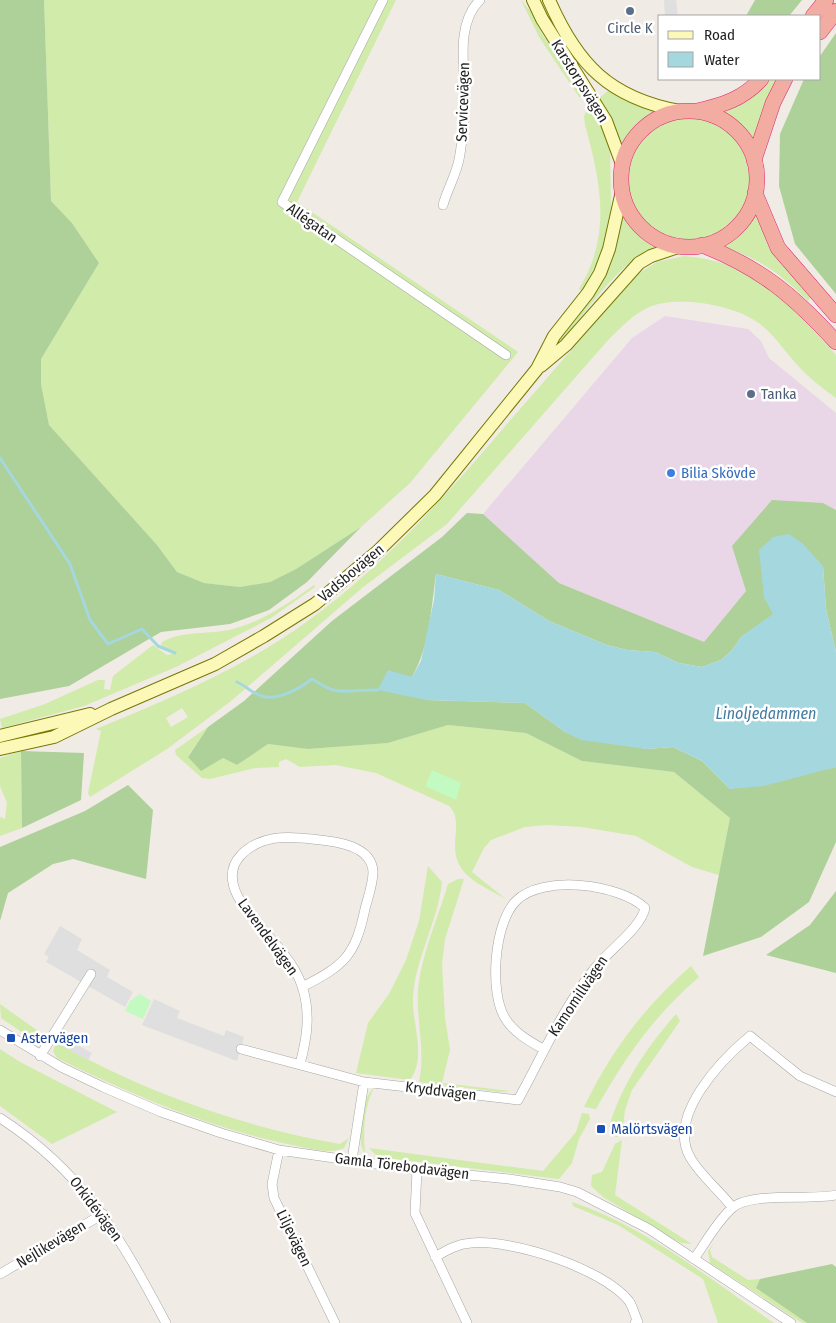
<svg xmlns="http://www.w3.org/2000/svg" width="836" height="1323" viewBox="0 0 836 1323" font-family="'Fira Sans Condensed',sans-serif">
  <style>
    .industrial { fill: #e9d7e7 }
    .grass { fill: #d0ebaa; fill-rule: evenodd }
    .forest { fill: #aed099 }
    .park { fill: #c2fac2 }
    .parking { fill: #dfdfdf }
    .water { fill: #a5d7de }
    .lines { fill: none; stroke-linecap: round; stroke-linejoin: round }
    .stream { stroke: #a5d7de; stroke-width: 3 }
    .minor-casing { stroke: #a6a6a6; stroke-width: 10 }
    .secondary-casing { stroke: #777903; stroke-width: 14 }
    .trunk-casing { stroke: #de2274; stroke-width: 16 }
    .minor { stroke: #fff; stroke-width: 9 }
    .secondary { stroke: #fbf8b8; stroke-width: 12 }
    .trunk { stroke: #f2aca2; stroke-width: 15 }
    .service-dot { fill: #5c6f8a; stroke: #fff; stroke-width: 2 }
    .shop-dot { fill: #3f7fe0; stroke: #fff; stroke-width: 2 }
    .transit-dot { fill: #1a4fb4; stroke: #fff; stroke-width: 2 }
    .labels { text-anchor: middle; stroke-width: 5; stroke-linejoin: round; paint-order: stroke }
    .service-label { font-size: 15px; fill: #4e5e75; stroke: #fff }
    .street-label { font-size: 15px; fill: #1f1f1f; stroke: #fff }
    .shop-label { font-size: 15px; fill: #366cbe; stroke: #fff; text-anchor: start }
    .transit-label { font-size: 15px; fill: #164399; stroke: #fff; text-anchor: start }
    .water-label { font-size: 16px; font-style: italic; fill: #437ba1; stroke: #fff }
  </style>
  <rect width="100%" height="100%" fill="#f0ebe5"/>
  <path class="industrial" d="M 665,316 L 748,329 L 761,341 L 769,358 L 836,413 L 836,510 L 823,503 L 733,546 L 746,591 L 704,642 L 559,583 L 483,514 L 632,338 Z"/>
  <path class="grass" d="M 44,0 L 396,0 L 297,202 L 518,352 L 410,483 L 361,527 L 296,569 L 270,582 L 240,587 L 204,583 L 177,572 L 157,545 L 49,425 L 41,384 L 41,359 L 99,263 L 72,223 L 51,201 Z
    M 521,0 L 531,12 L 542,34 L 586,98 L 579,97 L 539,37 Z
    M 770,79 L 779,79 L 754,146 L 741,128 L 723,115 L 724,111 L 748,101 Z
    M 609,90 L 635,105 L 655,111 L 656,114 L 639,127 L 625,147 L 621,147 L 613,123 L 598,99 Z
    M 590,105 L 603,127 L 610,147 L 611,209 L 603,251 L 582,291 L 579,289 C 612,235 601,183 585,125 L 584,116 Z
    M628 178a62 62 0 1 1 124 0a62 62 0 1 1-124 0Z
    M 622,210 L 625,210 L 639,229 L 658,242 L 658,246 C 618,261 589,310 561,341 L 559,339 L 590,300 Z
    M 753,212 L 757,212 C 766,248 788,269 811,297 L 808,301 C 783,276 757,256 721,247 L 720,243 L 739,230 Z
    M 684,256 C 756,261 790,305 836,355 L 836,398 C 825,390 814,382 804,372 C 787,356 773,331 754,320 C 729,304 674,295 647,308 C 632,315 621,328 609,339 L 447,524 L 362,588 L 231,701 L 167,749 L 90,797 L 88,793 L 101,731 L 96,729 C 169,699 241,669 305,623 C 382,568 446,496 507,424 C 550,375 593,325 636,275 L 657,262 ZM 182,708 L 188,717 L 171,727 L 166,718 Z
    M 314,585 L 315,587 L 271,618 L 176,667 L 84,706 L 2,728 L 0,719 L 45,704 L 98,680 L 105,680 L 104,689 L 110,690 L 113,676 L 153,645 L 167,655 L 175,653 L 161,645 L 162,642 C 183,630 210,635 233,629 C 263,621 289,603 314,585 Z
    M 448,725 L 526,733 L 582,761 L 674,772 L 730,818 L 719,875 L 692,867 L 636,836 L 582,827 L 546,825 L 525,827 L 491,840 L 484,848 L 472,872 L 507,900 C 495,892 477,885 467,875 C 442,851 467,823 449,806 L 376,773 L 336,765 L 300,767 L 286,759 L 279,762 L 279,767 L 255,768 L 210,779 L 202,778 L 176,755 L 175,750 L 208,727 L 188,756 L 201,770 L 223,758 L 237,765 L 268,744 L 308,749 L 388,743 Z
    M 21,751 L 22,828 L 0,836 L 0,817 L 5,819 L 7,803 L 0,786 L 0,758 Z
    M 428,866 L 442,882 C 438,922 415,958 413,998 C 412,1025 427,1057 410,1080 L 356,1073 L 368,1023 L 389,994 L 406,960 L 419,921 Z
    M 458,879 L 464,879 L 445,939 L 442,964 L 445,1018 L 450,1050 L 442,1083 L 510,1091 L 500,1092 L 419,1082 C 426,1050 416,1022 418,991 C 421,955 438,918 448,884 Z
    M 691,966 L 699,977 C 652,1018 626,1056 596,1109 L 584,1107 C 611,1051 644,1007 691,966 Z
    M 0,1004 L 38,1031 L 36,1035 L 45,1040 L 35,1041 L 1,1018 Z
    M 676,1014 L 680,1021 L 632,1090 L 625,1110 L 622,1135 L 617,1137 L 613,1136 L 615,1130 L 609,1127 C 622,1084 646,1048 676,1014 Z
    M 58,1038 L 63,1039 L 61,1045 C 147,1093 243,1127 340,1144 L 349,1138 L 344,1148 C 328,1155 308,1148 292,1145 C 210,1128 132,1095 57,1058 L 53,1051 Z
    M 0,1049 L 20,1062 L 117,1112 L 52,1144 L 0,1106 Z
    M 374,1088 C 364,1106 363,1132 365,1153 C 355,1142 362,1096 374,1088 Z
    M 582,1113 L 589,1114 L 590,1119 L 579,1139 L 572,1163 L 559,1179 L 378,1157 L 369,1148 L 543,1171 L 576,1132 Z
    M 622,1140 L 615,1195 L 692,1244 L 681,1243 L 671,1238 L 603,1197 L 591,1186 L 592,1175 L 602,1172 L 615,1144 Z
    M 572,1202 C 646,1227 710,1279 774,1323 L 718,1323 L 703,1279 L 618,1225 L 573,1206 Z
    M 714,1243 L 710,1250 L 712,1257 L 748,1280 L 760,1279 L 756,1288 L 807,1323 L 802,1323 L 710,1263 L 708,1251 Z"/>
  <path class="forest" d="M 0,0 L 44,0 L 51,201 L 72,223 L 99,263 L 41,359 L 41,384 L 49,425 L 157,545 L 177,572 L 204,583 L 240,587 L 270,582 L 296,569 L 361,527 L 307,582 L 269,610 L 230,624 L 161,632 L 69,686 L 0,699 Z
    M 755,0 L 802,0 L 789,16 L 746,16 Z
    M 836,33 L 836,294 L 795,244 L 779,186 L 780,134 L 804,79 L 820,79 L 820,56 Z
    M 772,500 L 823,503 L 836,510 L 836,652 L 826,609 L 823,566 L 764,597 L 774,614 L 741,637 L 732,650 L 721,660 L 702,667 L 679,663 L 655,652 L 627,650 L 607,645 L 549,621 L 499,590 L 436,574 C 431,608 430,646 412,677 L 426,700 L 525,703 L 565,732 L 646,749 L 673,747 L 702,761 L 730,789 L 836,767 L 836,842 L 809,902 L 761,937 L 703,956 L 730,818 L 674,772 L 582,761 L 526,733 L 448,725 L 388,743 L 308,749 L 268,744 L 237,765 L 223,758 L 201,771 L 188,757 L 208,727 L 244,701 L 332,621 L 442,537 L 467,513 L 483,514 L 559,583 L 704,642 L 746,591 L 732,546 Z
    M 21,751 L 84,753 L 81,800 L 22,828 Z
    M 128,785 L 153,810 L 146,879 L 73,859 L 53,864 L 8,893 L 0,921 L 0,847 L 85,811 Z
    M 836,891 L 836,973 L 766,955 L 810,925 Z
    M 832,1264 L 836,1267 L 836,1323 L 807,1323 L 756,1288 L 760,1279 Z"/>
  <path class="park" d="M 432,770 L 461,783 L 456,800 L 425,786 Z
    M 140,994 L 151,1001 L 143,1019 L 125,1011 L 130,1001 Z"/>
  <path class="parking" d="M 664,0 L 676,0 L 678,16 L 665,16 Z
    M 60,926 L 82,939 L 77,950 L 110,970 L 107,977 L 133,992 L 125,1007 L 46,962 L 49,957 L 44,954 Z
    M 154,999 L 180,1011 L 177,1018 L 224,1036 L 226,1030 L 244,1037 L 237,1061 L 142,1025 Z
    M 64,1038 L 92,1053 L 88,1060 L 60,1045 Z"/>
  <path class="water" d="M 789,534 L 802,543 L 823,566 L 826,609 L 836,652 L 836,767 L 764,786 L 730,789 L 702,761 L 673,747 L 646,749 L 581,740 L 565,732 L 525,703 L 426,700 L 378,690 L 388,670 L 412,677 L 421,661 L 434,600 L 436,574 L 499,590 L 549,621 L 607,645 L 627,650 L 655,652 L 679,663 L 702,667 L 721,660 L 732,650 L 741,637 L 773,614 L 764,597 L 759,550 L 773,537 Z"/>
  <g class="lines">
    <path class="stream" d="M 0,458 L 70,564 L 90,620 L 108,644 L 142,629 L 158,646 L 175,653
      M 237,682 C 246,686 252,693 261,696 C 278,701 299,689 312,679 C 318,682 324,687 330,689 C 341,694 363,689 378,690"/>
    <g class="minor-casing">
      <path id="minor" d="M 383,0 L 282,202 L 506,355
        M 443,205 C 448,187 458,172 460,154 C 463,136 464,118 465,100 C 465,69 455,24 480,0
        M 0,1030 L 61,1067 L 103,1087 L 161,1112 L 221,1133 L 279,1150 L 417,1170 L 509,1179 L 560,1187 L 577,1192 L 649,1229 L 791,1323
        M 241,1049 L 364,1082 L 518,1100 C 543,1055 562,1009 595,968 C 608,951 641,928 645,908 C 620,884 542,874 516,901 C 494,923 489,992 505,1018 C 513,1032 529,1041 543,1049
        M 40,1056 L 91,974
        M 300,1064 C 307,1038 311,1013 302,986 C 298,974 291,963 283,953 C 266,930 211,887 241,855 C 261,835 286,836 312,839 C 332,841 372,844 373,872 C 373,884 368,897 365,909 C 355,956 345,965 302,987
        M 0,1118 C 84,1172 120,1237 166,1323
        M 279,1150 L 272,1184 L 274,1198 L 335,1323
        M 352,1160 L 364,1082
        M 417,1170 L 415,1213 L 467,1323
        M 732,1207 C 720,1191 699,1174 690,1157 C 667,1116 721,1060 750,1036 L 800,1076 L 836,1092
        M 435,1257 C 447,1250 457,1244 471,1243 C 512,1239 602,1268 629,1301 C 633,1307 635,1316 638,1322 L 635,1323
        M 694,1259 C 706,1242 716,1223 731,1209 C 748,1191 810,1201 836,1195
        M 0,1274 L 103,1214"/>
    </g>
    <g class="secondary-casing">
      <path id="secondary" d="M 533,0 L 542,19 L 606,121 L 622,164
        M 549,0 C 577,64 609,98 680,111
        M 541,366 L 566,345 L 639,263 L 651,256 L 681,246
        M 0,736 L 90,714
        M 0,749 L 54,737 L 111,709 L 215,664 L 264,636 L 315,604 L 378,551 L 435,495 L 537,369 L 554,336 L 588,293 L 600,273 L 609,249 L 622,191"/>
    </g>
    <g class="trunk-casing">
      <path id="trunk" d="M 813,16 L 826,0
        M 820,32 L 836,11
        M 697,111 C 723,105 743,99 761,79
        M621 179a68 68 0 1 1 136 0a68 68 0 1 1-136 0Z
        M 754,160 L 773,103 L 785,79
        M 755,193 L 778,248 L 836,315
        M 702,245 C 761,268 794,296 836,342"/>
    </g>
    <use href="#minor" class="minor"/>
    <use href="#secondary" class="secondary"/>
    <use href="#trunk" class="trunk"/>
  </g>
  <g class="service-dot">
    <circle cx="630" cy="11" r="5"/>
    <circle cx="751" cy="394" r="5"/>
  </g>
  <circle class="shop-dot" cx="671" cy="473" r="5"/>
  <g class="transit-dot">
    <rect x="6" y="1033" width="10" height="10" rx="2.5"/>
    <rect x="596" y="1124" width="10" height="10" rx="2.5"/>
  </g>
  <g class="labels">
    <g class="service-label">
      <text x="630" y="33">Circle K</text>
      <text x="761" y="399" text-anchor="start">Tanka</text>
    </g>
    <g class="street-label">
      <text transform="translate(580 81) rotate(58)" y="5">Karstorpsvägen</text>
      <text transform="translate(463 102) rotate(-88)" y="5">Servicevägen</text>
      <text transform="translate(312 223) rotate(35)" y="5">Allégatan</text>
      <text transform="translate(351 573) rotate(-40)" y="5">Vadsbovägen</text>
      <text transform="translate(268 937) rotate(54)" y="5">Lavendelvägen</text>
      <text transform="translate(578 996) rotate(-56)" y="5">Kamomillvägen</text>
      <text transform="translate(441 1091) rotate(7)" y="5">Kryddvägen</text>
      <text transform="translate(402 1166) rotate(7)" y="5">Gamla Törebodavägen</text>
      <text transform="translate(96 1209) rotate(53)" y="5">Orkidévägen</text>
      <text transform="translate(294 1238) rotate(64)" y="5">Liljevägen</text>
      <text transform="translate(51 1244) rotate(-31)" y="5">Nejlikevägen</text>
    </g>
    <g class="shop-label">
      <text x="681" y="478">Bilia Skövde</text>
    </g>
    <g class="transit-label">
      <text x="21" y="1043">Astervägen</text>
      <text x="611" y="1134">Malörtsvägen</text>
    </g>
    <g class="water-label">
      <text x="766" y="719">Linoljedammen</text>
    </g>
  </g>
  <rect x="658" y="15" width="162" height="65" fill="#ffffff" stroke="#a5a5a5"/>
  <rect x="668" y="31" width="25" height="8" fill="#fbf8b8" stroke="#a5a5a5"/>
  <text x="704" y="40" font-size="15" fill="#1f1f1f">Road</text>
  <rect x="668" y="52" width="25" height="15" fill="#a5d7de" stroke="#a5a5a5"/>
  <text x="704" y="65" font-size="15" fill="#1f1f1f">Water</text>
</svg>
